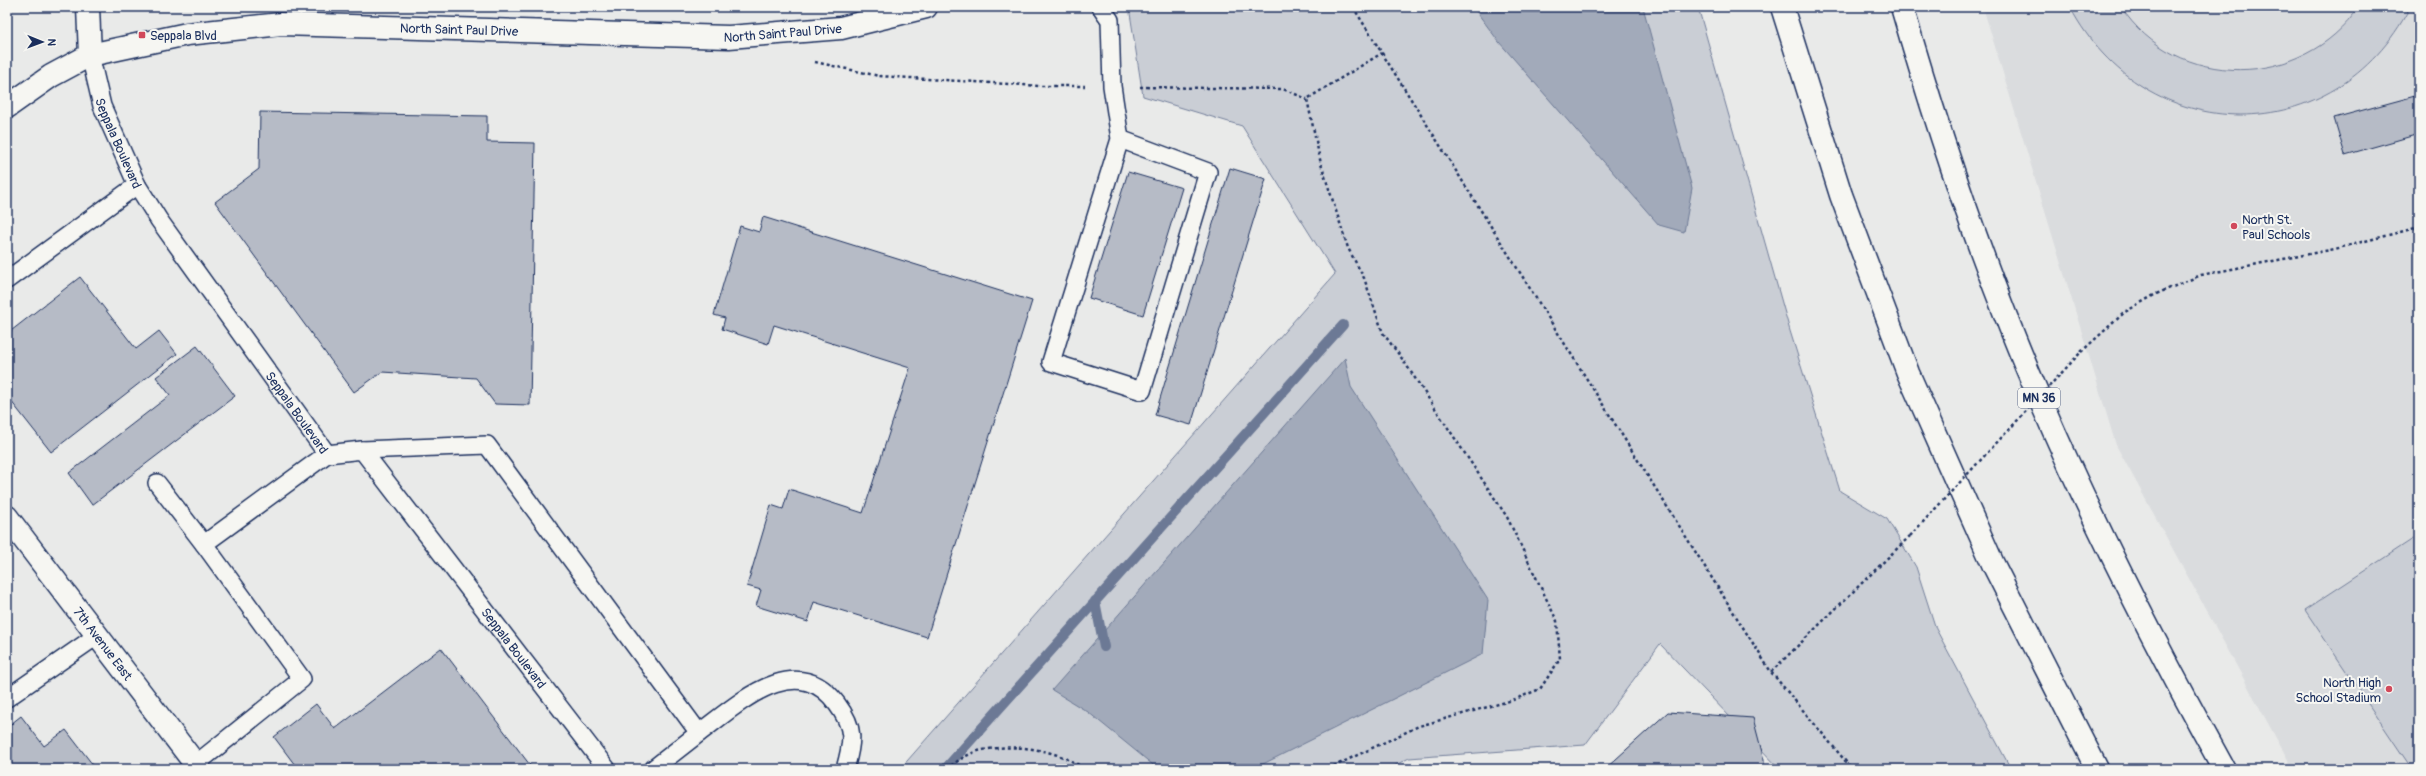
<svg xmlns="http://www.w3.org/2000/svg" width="2426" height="776" viewBox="0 0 2426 776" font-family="Pangolin,sans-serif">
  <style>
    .built { fill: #dadcde }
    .green { fill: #caced5; stroke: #727e9a }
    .water { fill: #a2aaba; stroke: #6c7995 }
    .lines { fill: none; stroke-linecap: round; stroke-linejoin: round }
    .stream { stroke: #6c7995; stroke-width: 10 }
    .building { fill: #b6bbc6; stroke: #1b2f5e }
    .service-casing { stroke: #1b2f5e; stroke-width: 20 }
    .minor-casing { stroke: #1b2f5e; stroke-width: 25 }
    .tertiary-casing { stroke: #1b2f5e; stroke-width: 25 }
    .motorway-casing { stroke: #1b2f5e; stroke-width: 25 }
    .path { stroke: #1b2f5e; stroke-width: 2.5; stroke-dasharray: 3 3; stroke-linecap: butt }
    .service { stroke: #f6f6f2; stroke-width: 17 }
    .minor { stroke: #f6f6f2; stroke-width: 22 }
    .tertiary { stroke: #f6f6f2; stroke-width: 22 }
    .motorway { stroke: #f6f6f2; stroke-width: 22 }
    .path-bridge { stroke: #1b2f5e; stroke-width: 2.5; stroke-dasharray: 3 3; stroke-linecap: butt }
    .poi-dot { fill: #d1495b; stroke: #f6f6f2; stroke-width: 1.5 }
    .labels { text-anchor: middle; stroke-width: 4; stroke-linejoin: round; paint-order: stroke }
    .shield { fill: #f6f6f2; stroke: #5d6b8a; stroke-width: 1 }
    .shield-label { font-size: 12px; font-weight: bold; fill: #1b2f5e }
    .street-label { font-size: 13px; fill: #1b2f5e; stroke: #f6f6f2 }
    .poi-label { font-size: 13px; fill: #1b2f5e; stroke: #f6f6f2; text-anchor: start }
  </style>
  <rect width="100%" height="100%" fill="#e9eae9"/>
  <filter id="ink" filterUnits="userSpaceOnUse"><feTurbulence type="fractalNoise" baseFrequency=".025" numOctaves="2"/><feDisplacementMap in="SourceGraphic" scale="8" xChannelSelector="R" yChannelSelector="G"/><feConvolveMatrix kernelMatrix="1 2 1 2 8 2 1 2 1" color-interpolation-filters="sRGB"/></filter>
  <g filter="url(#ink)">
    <path class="built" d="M 1983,7 L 2419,7 L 2419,769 L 2293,769 L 2116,445 Z"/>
    <path class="green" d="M 1129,7 L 1698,7 L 1790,331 L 1840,491 L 1887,519 L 1916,567 L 1936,629 L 2011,769 L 1780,769 L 1660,644 L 1585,745 L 1409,758 L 1388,769 L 900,769 L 1335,274 L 1242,126 L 1143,96 Z
      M 2070,7 L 2121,7 C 2176,91 2303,90 2359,7 L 2410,7 C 2336,152 2145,150 2070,7 Z
      M 2419,535 L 2419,769 L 2412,769 L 2305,610 Z"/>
    <path class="water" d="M 1473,7 L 1643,7 L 1692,188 L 1684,232 L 1659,225 L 1499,42 Z
      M 1345,358 L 1351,387 L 1488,600 L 1483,654 L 1253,769 L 1158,769 L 1088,712 L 1052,690 Z"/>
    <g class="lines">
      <path class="stream" d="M 1095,601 L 1104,647
        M 945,769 L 1343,325"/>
    </g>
    <path class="building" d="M 2415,96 L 2419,109 L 2419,134 L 2345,155 L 2334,118 Z
      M 260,112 L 487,116 L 487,142 L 535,143 L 530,405 L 495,404 L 476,378 L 382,372 L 354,392 L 215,202 L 259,169 Z
      M 1230,168 L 1266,179 L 1191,425 L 1155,415 Z
      M 1128,172 L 1182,188 L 1143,315 L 1089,298 Z
      M 763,217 L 1032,301 L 927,637 L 814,602 L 808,622 L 756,606 L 761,590 L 747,586 L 771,505 L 783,509 L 789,489 L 863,513 L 910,368 L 774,325 L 768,344 L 722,329 L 725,318 L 714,315 L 740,226 L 759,232 Z
      M 80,277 L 136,349 L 159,331 L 177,354 L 51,452 L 7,396 L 7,334 Z
      M 197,346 L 235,396 L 92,505 L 69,473 L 170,395 L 156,377 Z
      M 441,648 L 533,769 L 298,769 L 274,737 L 316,704 L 335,729 Z
      M 1668,712 L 1753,718 L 1764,760 L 1764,769 L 1605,769 Z
      M 21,716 L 44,746 L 66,730 L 96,769 L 9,769 L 7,764 L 7,727 Z"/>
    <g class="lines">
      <g class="service-casing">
        <g id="service">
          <path d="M 1101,7 L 1110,20 L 1112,86 L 1120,139 L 1051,362 L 1142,391 L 1208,172 L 1120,139"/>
          <path id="s1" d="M 90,55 L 102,106 L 137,185 L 159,220 L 327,454 L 362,450 L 607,769"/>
          <path d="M 7,280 L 137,185"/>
          <path d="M 362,450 L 487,445 L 699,733 C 737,705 796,648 837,704 C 855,728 853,741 845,769"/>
          <path d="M 157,483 L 204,544"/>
          <path d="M 7,698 L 98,635"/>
          <path d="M 196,764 L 302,679 L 204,544 L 327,454"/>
          <path d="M 653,769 L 699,733"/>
        </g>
      </g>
      <g class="minor-casing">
        <path id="minor" d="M 88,7 L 90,55"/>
      </g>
      <g class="tertiary-casing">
        <g id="tertiary">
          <path id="s2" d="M 7,107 L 51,76 L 90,55 L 187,34 L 281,24 L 729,37 L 841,28 L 926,7"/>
          <path id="s3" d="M 7,517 L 199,769"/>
        </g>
      </g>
      <g class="motorway-casing">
        <path id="motorway" d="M 1782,7 L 1841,195 L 1908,373 L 1993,564 L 2097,769
          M 1902,7 C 1941,142 1986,275 2042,404 C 2096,529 2158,650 2224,769"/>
      </g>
      <path class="path" d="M 1353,7 L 1771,672 L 1852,769
        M 815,62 L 879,76 L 1040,86 L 1085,86
        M 1140,87 L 1283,89 L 1307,99
        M 2081,352 L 2125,312 L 2156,294 L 2201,275 L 2335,249 L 2419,227
        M 1771,672 L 1910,536
        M 946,769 C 955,763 967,754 978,751 C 1011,743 1057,748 1084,769
        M 1328,769 L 1419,726 L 1513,700 L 1540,689 L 1560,659 L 1557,621 L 1507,517 L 1403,360 L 1383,333 L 1364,278 L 1348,248 L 1321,164 L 1307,99 L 1382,53"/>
      <use href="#service" class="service"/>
      <use href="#minor" class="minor"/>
      <use href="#tertiary" class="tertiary"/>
      <use href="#motorway" class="motorway"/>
      <path class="path-bridge" d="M 1910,536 L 2081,352"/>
    </g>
  </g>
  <g class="poi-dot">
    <rect x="138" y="31" width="8" height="8" rx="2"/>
    <circle cx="2234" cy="226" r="4"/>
    <circle cx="2389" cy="689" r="4"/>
  </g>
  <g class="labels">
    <rect class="shield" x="2018" y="388" width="42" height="20" rx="3"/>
    <g class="shield-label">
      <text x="2039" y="402">MN 36</text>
    </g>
    <g class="street-label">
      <text dy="5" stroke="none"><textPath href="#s2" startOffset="470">North Saint Paul Drive</textPath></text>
      <text dy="5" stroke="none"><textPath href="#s2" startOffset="794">North Saint Paul Drive</textPath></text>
      <text dy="5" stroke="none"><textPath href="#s1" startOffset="93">Seppala Boulevard</textPath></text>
      <text dy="5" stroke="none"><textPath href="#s1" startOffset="417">Seppala Boulevard</textPath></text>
      <text dy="5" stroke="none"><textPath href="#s3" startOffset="159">7th Avenue East</textPath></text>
      <text dy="5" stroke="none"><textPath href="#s1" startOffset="753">Seppala Boulevard</textPath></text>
    </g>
    <g class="poi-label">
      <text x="150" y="40">Seppala Blvd</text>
      <text x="2242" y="224">North St.<tspan x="2242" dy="15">Paul Schools</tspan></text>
      <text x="2381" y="687" text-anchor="end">North High<tspan x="2381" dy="15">School Stadium</tspan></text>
    </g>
  </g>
  <rect width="2426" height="776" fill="none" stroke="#f6f6f2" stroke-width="24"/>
  <rect x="12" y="12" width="2402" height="752" fill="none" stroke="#1b2f5e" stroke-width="1.5" filter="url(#ink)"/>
  <g transform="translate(42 42) rotate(91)" stroke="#f6f6f2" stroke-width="3" paint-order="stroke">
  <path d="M0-3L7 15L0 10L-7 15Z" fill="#1b2f5e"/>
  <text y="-6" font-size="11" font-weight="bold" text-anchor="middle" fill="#1b2f5e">N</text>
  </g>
</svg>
